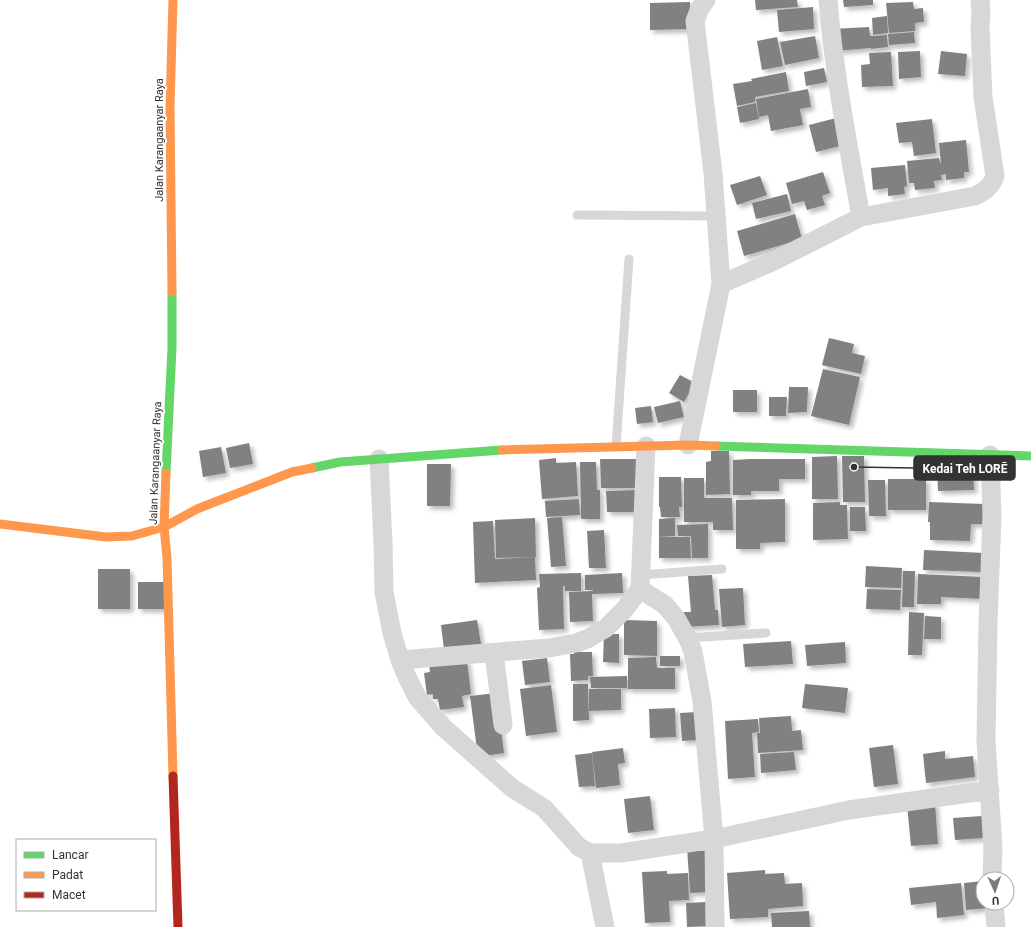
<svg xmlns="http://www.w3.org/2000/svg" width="1031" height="927" viewBox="0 0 1031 927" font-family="Roboto,sans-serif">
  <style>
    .building { fill: #818181; filter: url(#shadow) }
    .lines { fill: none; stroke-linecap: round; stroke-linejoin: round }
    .lane { stroke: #d7d7d7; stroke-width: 9 }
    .street { stroke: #d7d7d7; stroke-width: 19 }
    .fast { stroke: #63d668; stroke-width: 9 }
    .slow { stroke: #ff974d; stroke-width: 9 }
    .jam { stroke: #b3261e; stroke-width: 9 }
    .labels { text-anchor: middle; stroke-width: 4; stroke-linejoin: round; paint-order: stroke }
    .street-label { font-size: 11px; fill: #333; stroke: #fff }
    .leader { fill: none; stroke: #333; stroke-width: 1.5 }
    .callout-dot { fill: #333; stroke: #fff; stroke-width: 1.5 }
    .callout { fill: #333; stroke: #333; stroke-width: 1.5 }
    .callout-label { font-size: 12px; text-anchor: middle; font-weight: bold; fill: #fff }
  </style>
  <defs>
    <filter id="shadow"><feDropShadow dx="3.5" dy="3.5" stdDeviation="2" flood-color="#0004"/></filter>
  </defs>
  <rect width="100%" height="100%" fill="#fff"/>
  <path class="building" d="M 755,0 L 797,0 L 798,7 L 756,10 Z
    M 843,0 L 873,0 L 873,5 L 844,7 Z
    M 690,2 L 691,29 L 650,30 L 650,3 Z
    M 913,2 L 914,9 L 923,8 L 924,22 L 915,23 L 915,31 L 889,33 L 886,3 Z
    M 813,7 L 814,29 L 779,32 L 777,10 Z
    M 887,16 L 888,33 L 873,35 L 872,18 Z
    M 869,27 L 870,36 L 887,35 L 888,47 L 871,49 L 871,42 L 871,48 L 834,51 L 832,29 Z
    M 914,32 L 915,43 L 889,45 L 888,34 Z
    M 815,36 L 819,58 L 785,65 L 780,42 Z
    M 777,37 L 783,66 L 762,70 L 757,41 Z
    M 920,51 L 921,77 L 899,79 L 898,52 Z
    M 941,51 L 967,54 L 965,76 L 938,74 Z
    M 891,52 L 893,86 L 862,87 L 861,65 L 870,64 L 869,53 Z
    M 824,68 L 827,82 L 806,86 L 804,72 Z
    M 786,72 L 789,91 L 755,97 L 755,102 L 737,106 L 733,84 L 752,81 L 751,79 Z
    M 808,89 L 811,107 L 800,109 L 803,125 L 771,131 L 768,115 L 759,117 L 756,99 Z
    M 756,103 L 759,119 L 740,123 L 737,107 Z
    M 840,117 L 848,144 L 816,152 L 809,125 Z
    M 932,119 L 936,153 L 914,156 L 912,142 L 899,143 L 896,123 Z
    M 966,140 L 969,172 L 964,172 L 964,178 L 946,180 L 946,174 L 941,175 L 942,180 L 934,181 L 935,188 L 915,190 L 914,183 L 909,183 L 907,161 L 939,158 L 941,165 L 939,143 Z
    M 905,165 L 907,186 L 904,187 L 905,194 L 888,196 L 888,188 L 873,190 L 871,168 Z
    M 823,172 L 830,193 L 822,196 L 825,205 L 807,210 L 804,201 L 792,204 L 786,183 Z
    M 760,176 L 767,195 L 737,205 L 730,185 Z
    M 787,194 L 791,211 L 756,219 L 752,203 Z
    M 795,214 L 802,239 L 744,256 L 737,231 Z
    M 829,338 L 854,344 L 852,353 L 865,356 L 861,374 L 822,365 Z
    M 823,369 L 860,377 L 849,425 L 811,416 Z
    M 680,375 L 695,383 L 684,402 L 669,393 Z
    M 789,387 L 808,387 L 807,412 L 788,413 Z
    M 733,390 L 757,390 L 757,412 L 733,412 Z
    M 769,397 L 787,397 L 786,416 L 769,416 Z
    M 680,401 L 684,417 L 658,423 L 654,407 Z
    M 651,406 L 653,422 L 637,424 L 635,408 Z
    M 249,443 L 253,464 L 230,468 L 226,448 Z
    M 221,447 L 226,473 L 203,477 L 199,451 Z
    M 711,451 L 729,451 L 730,494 L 706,495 L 706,462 L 711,461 Z
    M 837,456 L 838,499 L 812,499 L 812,457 Z
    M 842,456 L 864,456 L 865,502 L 843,502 Z
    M 556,458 L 556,463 L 576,462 L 578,496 L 542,499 L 539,460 Z
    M 600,459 L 636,459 L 636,488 L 601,488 Z
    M 751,459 L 805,459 L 805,479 L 779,479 L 779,491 L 751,491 L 751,495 L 733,495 L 733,460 Z
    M 580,462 L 596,462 L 597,490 L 600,490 L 600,519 L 582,519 L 581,518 Z
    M 427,464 L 451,464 L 450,506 L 427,506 Z
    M 973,466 L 974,490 L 938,491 L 937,467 Z
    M 659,477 L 681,477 L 682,507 L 679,507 L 680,517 L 661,517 L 660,507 L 659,507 Z
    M 684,478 L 704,478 L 704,498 L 732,498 L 733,530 L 713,530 L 713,522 L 684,522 Z
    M 888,479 L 926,479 L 926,510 L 888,510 Z
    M 868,480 L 885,480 L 886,516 L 869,516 Z
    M 636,490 L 636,512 L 607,512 L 606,491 Z
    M 579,499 L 580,515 L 546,517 L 545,501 Z
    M 785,499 L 785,542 L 760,543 L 760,549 L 736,549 L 736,500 Z
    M 840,502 L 840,505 L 847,505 L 848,539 L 813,540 L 813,503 Z
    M 929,502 L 984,504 L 984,524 L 971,524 L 970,541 L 930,540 L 930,522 L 928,522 Z
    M 850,507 L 865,507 L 866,531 L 850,531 Z
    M 562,517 L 566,566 L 551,567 L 547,518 Z
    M 535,518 L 536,557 L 496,558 L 495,520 Z
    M 675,518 L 675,536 L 659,537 L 659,519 Z
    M 493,521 L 495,559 L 535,557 L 536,580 L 475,583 L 473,522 Z
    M 708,524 L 708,558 L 692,558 L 691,536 L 678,536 L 677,525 Z
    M 604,530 L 606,568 L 589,568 L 587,531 Z
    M 659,537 L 690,537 L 691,558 L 659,558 Z
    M 924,550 L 984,553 L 983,572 L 923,570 Z
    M 866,566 L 902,568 L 901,588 L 865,587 Z
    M 98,569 L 130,569 L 130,609 L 98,609 Z
    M 903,571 L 915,571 L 914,607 L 902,607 Z
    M 581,573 L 581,591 L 565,591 L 565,586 L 563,586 L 564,629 L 539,630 L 537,588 L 540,587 L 539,574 Z
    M 622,573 L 623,593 L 592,594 L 593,621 L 570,622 L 569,592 L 593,591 L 593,590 L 585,590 L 585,575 Z
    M 918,574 L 984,577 L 983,599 L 941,597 L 941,604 L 917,604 Z
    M 712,575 L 715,610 L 718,610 L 719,625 L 685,627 L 683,612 L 691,612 L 688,576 Z
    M 138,582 L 166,582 L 166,609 L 138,609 Z
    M 743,588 L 745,625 L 722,627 L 719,589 Z
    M 867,589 L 901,590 L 900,610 L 866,609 Z
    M 909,612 L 924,613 L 922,655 L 908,655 Z
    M 925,616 L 941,617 L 941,639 L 924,639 Z
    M 477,620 L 481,644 L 444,649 L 441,625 Z
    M 624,620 L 657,621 L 657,656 L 624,655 Z
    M 604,634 L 619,634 L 619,663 L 603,662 Z
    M 791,641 L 793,664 L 745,667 L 743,644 Z
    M 845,642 L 846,663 L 807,666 L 805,645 Z
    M 574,652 L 592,652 L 593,676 L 588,676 L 588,680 L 571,681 L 570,654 L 574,654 Z
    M 660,656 L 680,656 L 680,666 L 660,666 Z
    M 656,657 L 657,668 L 675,668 L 675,689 L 628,689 L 628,658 Z
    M 547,658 L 550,682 L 525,685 L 522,661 Z
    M 467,660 L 471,694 L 462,696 L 464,707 L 440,710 L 438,699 L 433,699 L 433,694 L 427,695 L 424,673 L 430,672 L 429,665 Z
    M 627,676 L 627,688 L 591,688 L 590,677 Z
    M 573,684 L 588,684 L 589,720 L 573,721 Z
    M 805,684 L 848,688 L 845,713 L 802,708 Z
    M 551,685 L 557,732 L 526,736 L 520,689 Z
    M 589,689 L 621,689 L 621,710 L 589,711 Z
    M 496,693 L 504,753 L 478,757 L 470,696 Z
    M 675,708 L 676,737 L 650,738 L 649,709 Z
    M 697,712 L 698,740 L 682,741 L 680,713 Z
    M 791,716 L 792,731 L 801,730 L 803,750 L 758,753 L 757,733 L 760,733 L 759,718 Z
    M 758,719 L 759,732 L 752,733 L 755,777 L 728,779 L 725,721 Z
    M 893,745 L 898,784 L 874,787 L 869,748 Z
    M 623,748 L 625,763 L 618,764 L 620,785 L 596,788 L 592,752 Z
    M 945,751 L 945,759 L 973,756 L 975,777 L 926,783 L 923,754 Z
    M 794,752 L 796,770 L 761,773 L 760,754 Z
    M 592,753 L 595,786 L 579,787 L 575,755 Z
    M 650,796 L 654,830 L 628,833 L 624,799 Z
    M 935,803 L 938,844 L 911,846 L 907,805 Z
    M 982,816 L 984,838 L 955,840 L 953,818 Z
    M 713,845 L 711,892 L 690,893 L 687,847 Z
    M 765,870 L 765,874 L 784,873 L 785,884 L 802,883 L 803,906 L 768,909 L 768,917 L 730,919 L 727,873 Z
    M 667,871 L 667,874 L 688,873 L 689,900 L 669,901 L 670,922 L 645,923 L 642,872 Z
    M 983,881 L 983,903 L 989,903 L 989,908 L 966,910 L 964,883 Z
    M 961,883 L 964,915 L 937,918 L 936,902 L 911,905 L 909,888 Z
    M 706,902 L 707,926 L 687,927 L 686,903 Z
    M 809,911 L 810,927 L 772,927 L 771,913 Z"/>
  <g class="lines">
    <path class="lane" d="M 577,215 L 716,216
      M 616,446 L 629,259
      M 640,575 L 722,569
      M 687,638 L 766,633"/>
    <path class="street" d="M 706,0 L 700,8 L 695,21 L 713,173 L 721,284 L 774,261 L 861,217 C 848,145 834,73 828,0
      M 861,217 L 975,196 C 985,191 991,187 995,176 L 983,97 L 980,27 L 981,14 L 980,0
      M 688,445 L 721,284
      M 990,455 L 992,516 L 988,623 L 986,740 L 993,849 L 992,879
      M 379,459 L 383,543 L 384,592 L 392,633 L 400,660 L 407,677 L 417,697 L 443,727 L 512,788 L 544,808 L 579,847 L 590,853 L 621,853 L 714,839 L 849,810 L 990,790
      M 640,589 L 665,605 L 676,618 L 689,641 L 693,652 L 702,701 L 714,839 L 715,927
      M 494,653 L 503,725
      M 400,660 L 549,648 L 576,643 L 587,639 L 606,628 L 624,610 L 640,589 L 646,446
      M 590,853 L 605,927
      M 994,903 L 996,927"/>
    <path class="fast" d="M 716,446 L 1031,456
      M 312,468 L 340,462 L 502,450
      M 166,473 L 172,348 L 172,292"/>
    <path class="slow" d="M 172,292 L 170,107 L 173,0
      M 502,450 L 688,445 L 716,446
      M 166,473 L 164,527 L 167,558 L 173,776
      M 0,524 L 106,537 L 132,536 L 164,527 L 197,509 L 292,472 L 312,468"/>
    <path class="jam" d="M 173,776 L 178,927"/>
  </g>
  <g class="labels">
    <g class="street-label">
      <text transform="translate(159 140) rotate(-90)" y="4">Jalan Karangaanyar Raya</text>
      <text transform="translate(155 463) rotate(-88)" y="4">Jalan Karangaanyar Raya</text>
    </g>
  </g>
  <path class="leader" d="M854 467L914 468"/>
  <circle class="callout-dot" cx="854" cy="467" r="4"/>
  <rect class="callout" x="914" y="456" width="101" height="24" rx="4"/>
  <g class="callout-label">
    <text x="965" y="473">Kedai Teh LORĒ</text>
  </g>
  <rect x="16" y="839" width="140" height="72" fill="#ffffff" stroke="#adadad"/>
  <rect x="24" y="852" width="20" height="6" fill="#63d668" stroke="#adadad"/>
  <text x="52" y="859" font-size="12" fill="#333333">Lancar</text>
  <rect x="24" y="872" width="20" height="6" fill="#ff974d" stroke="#adadad"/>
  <text x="52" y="879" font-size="12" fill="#333333">Padat</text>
  <rect x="24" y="892" width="20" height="6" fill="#b3261e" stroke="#adadad"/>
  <text x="52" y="899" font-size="12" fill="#333333">Macet</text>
  <g transform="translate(995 891) rotate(177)"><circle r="19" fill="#ffffff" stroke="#adadad"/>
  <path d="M0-3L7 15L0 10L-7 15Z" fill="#7a7a7a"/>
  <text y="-6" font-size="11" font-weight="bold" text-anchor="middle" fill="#333333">U</text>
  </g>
</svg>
